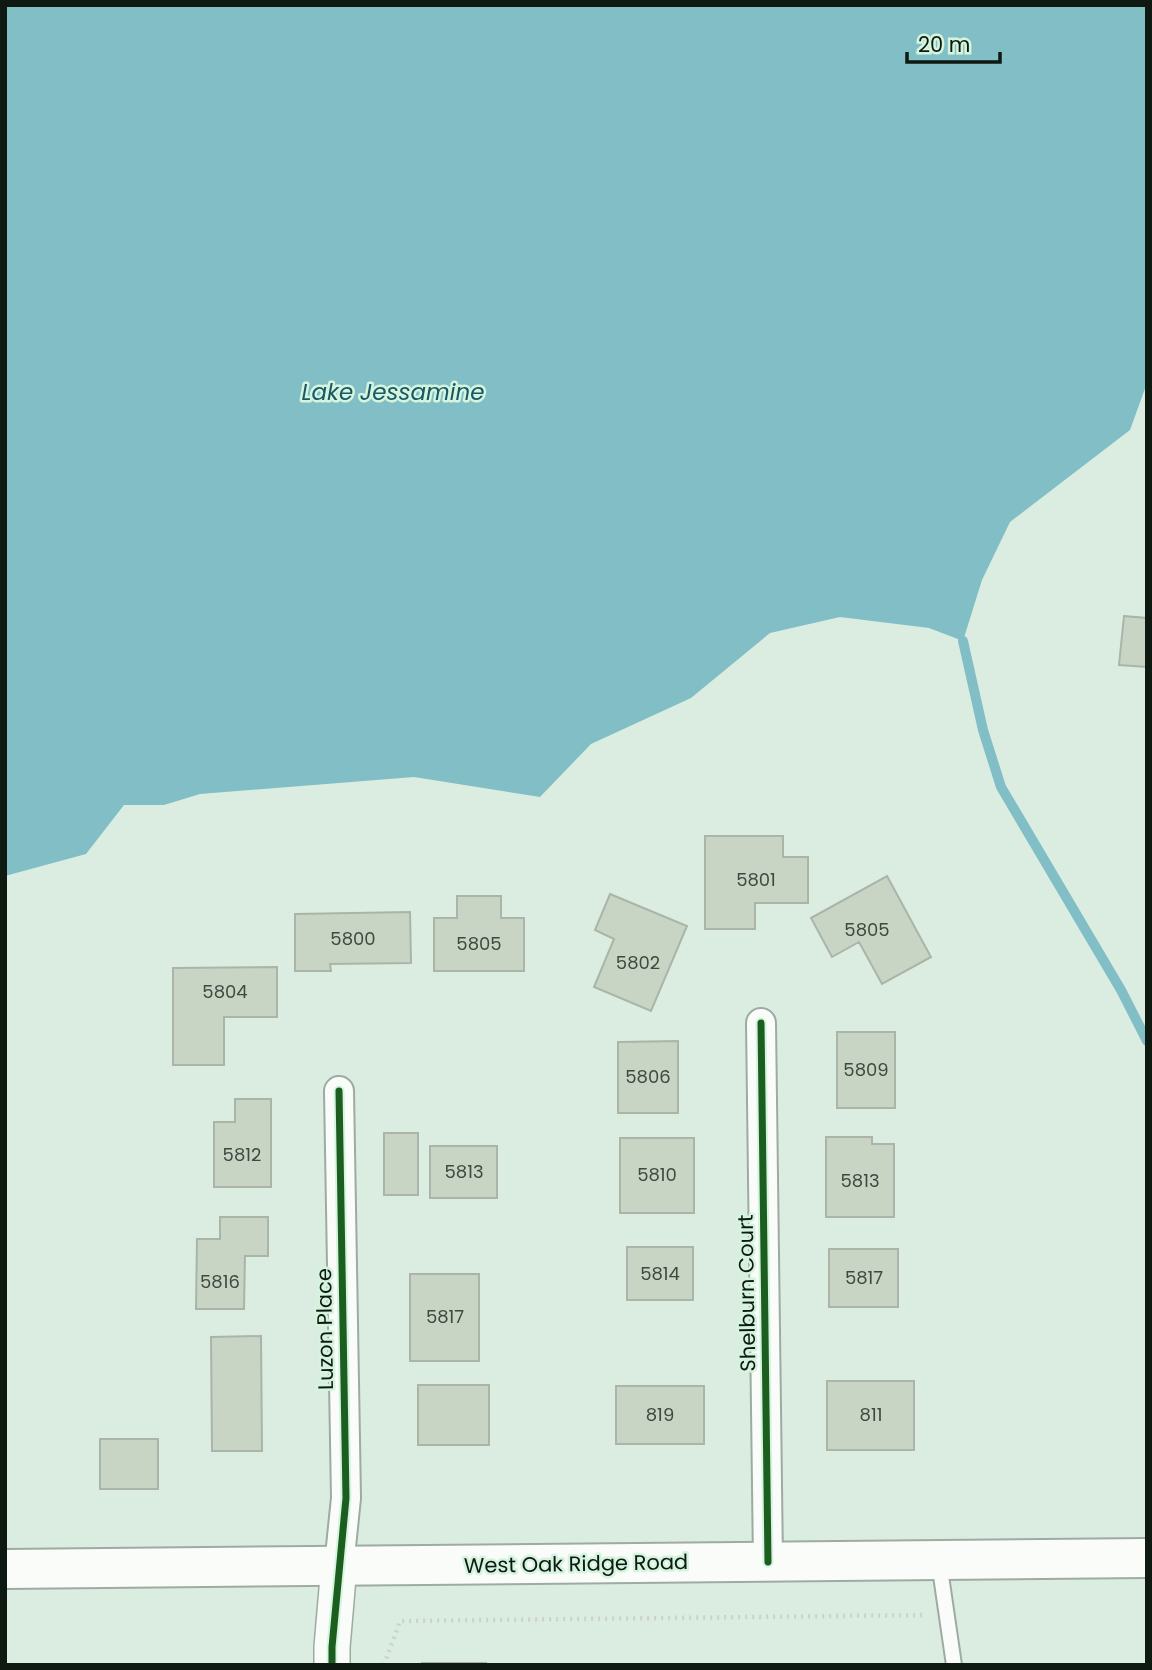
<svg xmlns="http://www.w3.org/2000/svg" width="1152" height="1670" viewBox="0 0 1152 1670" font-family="Poppins,sans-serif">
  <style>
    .water { fill: #82bec6 }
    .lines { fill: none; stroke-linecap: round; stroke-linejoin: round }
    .stream { stroke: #82bec6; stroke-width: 10 }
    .building { fill: #c8d4c4; stroke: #aab4a9; stroke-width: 2 }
    .service-casing { stroke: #9daba2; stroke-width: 18 }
    .minor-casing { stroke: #9daba2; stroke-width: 32 }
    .tertiary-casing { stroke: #9daba2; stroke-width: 38 }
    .secondary-casing { stroke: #9daba2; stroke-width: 42 }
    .path { stroke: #ccd1cd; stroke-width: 4.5; stroke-dasharray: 2 5; stroke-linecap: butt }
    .service { stroke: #fafcfa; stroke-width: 14 }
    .minor { stroke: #fafcfa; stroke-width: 28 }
    .tertiary { stroke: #fafcfa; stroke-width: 35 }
    .secondary { stroke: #fafcfa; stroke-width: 38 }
    .cycleway-casing { stroke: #d4f4de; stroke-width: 11 }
    .cycleway { stroke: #1b5e20; stroke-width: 7 }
    .labels { text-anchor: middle; stroke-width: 5; stroke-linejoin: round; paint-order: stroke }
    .number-label { font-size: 18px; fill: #3e4940 }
    .street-label { font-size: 21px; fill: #0e1912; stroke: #d4f4de }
    .water-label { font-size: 23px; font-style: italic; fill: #165865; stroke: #d4f4de }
  </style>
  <rect width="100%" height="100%" fill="#dbede1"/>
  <path class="water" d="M 5,5 L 1147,5 L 1147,383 L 1130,430 L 1010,522 L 982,580 L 963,641 L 929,628 L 840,617 L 770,633 L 691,698 L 591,744 L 540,797 L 414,777 L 200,794 L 164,805 L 124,805 L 86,854 L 5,876 Z"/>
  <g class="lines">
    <path class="stream" d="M 963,641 L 983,730 L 1001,787 L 1121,990 L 1147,1041"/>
  </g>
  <path class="building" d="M 1124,616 L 1147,618 L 1147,667 L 1119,665 Z
    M 705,836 L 783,836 L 783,857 L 808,857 L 808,903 L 755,903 L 755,929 L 705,929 Z
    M 887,876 L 931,957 L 882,984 L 859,942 L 832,957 L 811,918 Z
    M 610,894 L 687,926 L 651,1011 L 594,987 L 614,939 L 595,930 Z
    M 457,896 L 501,896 L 501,918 L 524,918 L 524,971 L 434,971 L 434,918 L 457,918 Z
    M 410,912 L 411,963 L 330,964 L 331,971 L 295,971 L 295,914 Z
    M 277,967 L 277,1017 L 224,1017 L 224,1065 L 173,1065 L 173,968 Z
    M 837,1032 L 895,1032 L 895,1108 L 837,1108 Z
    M 678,1041 L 678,1113 L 618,1113 L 618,1042 Z
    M 235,1099 L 271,1099 L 271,1187 L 214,1187 L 214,1122 L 235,1122 Z
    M 384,1133 L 418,1133 L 418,1195 L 384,1195 Z
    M 826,1137 L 872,1137 L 872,1144 L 894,1144 L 894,1217 L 826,1217 Z
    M 620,1138 L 694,1138 L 694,1213 L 620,1213 Z
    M 430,1146 L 497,1146 L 497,1198 L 430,1198 Z
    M 220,1217 L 268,1217 L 268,1256 L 245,1256 L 244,1309 L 196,1309 L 197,1239 L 220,1239 Z
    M 627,1247 L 693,1247 L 693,1300 L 627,1300 Z
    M 829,1249 L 898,1249 L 898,1307 L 829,1307 Z
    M 410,1274 L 479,1274 L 479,1361 L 410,1361 Z
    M 261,1336 L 262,1451 L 212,1451 L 211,1337 Z
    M 827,1381 L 914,1381 L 914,1450 L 827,1450 Z
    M 418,1385 L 489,1385 L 489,1445 L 418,1445 Z
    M 616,1386 L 704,1386 L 704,1444 L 616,1444 Z
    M 100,1439 L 158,1439 L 158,1489 L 100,1489 Z
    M 422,1663 L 486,1663 L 486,1665 L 422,1665 Z"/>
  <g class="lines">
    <g class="service-casing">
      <path id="service" d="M 939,1562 L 954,1665"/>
    </g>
    <g class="minor-casing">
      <path id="minor" d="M 761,1023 L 768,1562
        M 339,1091 L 346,1498 L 339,1566"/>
    </g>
    <g class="tertiary-casing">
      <path id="tertiary" d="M 332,1665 L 332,1647 L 339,1566"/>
    </g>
    <g class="secondary-casing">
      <path id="secondary" d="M 5,1569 L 1147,1558"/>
    </g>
    <path class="path" d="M 384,1665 L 400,1621 L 925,1615"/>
    <use href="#service" class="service"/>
    <use href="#minor" class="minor"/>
    <use href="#tertiary" class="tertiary"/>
    <use href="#secondary" class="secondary"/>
    <g class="cycleway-casing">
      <path id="cycleway" d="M 761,1023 L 768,1562
        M 332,1665 L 332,1647 L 346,1498 L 339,1091"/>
    </g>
    <use href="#cycleway" class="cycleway"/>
  </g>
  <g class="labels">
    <g class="number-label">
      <text x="756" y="886">5801</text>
      <text x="867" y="936">5805</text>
      <text x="353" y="945">5800</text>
      <text x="479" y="950">5805</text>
      <text x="638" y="969">5802</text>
      <text x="225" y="998">5804</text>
      <text x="866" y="1076">5809</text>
      <text x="648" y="1083">5806</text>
      <text x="242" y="1161">5812</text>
      <text x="464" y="1178">5813</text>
      <text x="657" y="1181">5810</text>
      <text x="860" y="1187">5813</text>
      <text x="660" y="1280">5814</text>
      <text x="864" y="1284">5817</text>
      <text x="220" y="1288">5816</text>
      <text x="445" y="1323">5817</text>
      <text x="660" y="1421">819</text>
      <text x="871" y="1421">811</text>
    </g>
    <g class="street-label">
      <text transform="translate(747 1293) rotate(-91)" y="7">Shelburn Court</text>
      <text transform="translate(325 1329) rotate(-91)" y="7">Luzon Place</text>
      <text transform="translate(576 1564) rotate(-1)" y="7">West Oak Ridge Road</text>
    </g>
    <g class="water-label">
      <text x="393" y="400">Lake Jessamine</text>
    </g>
  </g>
  <rect width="1152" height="1670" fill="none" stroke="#0e1912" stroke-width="14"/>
  <path d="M907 52v10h93v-10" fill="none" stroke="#0e1912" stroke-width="3.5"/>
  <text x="918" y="52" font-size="21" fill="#0e1912" stroke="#d4f4de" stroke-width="5" paint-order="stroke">20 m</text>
</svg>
